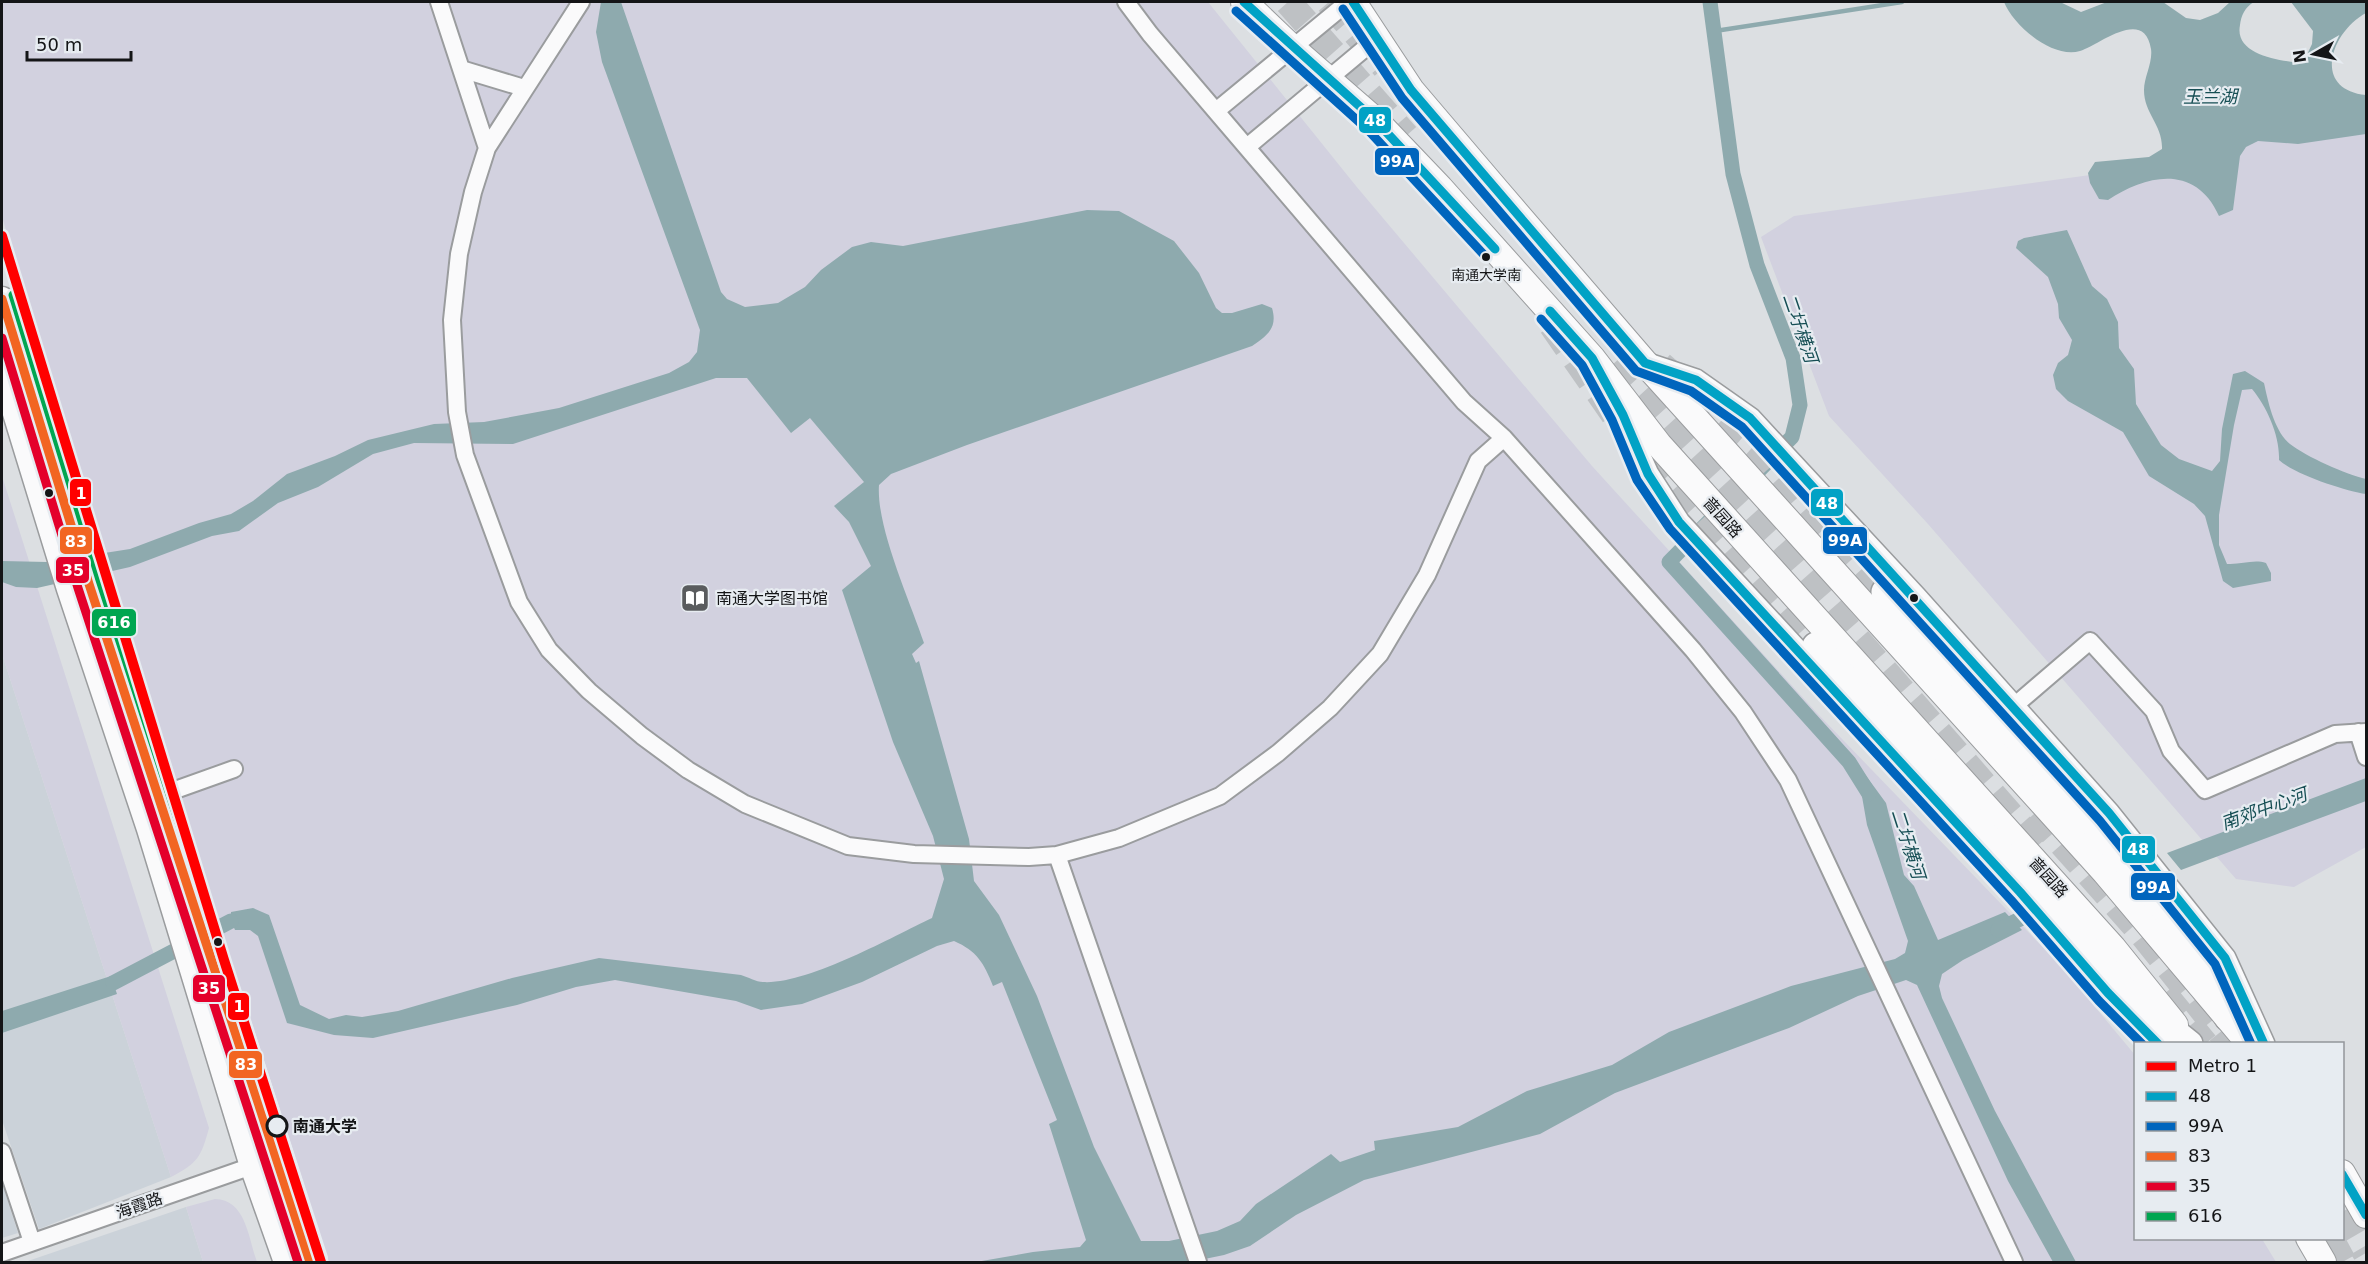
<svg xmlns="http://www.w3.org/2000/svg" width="2368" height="1264" viewBox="0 0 2368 1264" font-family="'DejaVu Sans','Noto Sans SC',sans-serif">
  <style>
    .built { fill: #cbd2d9 }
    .green { fill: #d2d1df }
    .water { fill: #8eaaae }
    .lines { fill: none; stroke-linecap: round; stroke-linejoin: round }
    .stream { stroke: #8eaaae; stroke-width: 4.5 }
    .canal { stroke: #8eaaae; stroke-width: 15 }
    .trunk-tunnel { stroke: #bec1c4; stroke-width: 27; stroke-dasharray: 27 14; stroke-linecap: butt }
    .minor-casing { stroke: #9a9c9e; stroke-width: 20 }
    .tertiary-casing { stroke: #9a9c9e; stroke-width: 24 }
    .secondary-casing { stroke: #9a9c9e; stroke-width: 27 }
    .primary-casing { stroke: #9a9c9e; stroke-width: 28 }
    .trunk-casing { stroke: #9a9c9e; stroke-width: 30 }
    .minor { stroke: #fafafb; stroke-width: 16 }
    .tertiary { stroke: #fafafb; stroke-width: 21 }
    .secondary { stroke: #fafafb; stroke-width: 24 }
    .primary { stroke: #fafafb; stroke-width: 26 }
    .trunk { stroke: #fafafb; stroke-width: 27 }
    .bus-1-casing { stroke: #e7ecf1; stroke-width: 14 }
    .bus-2-casing { stroke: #e7ecf1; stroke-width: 14 }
    .bus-3-casing { stroke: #e7ecf1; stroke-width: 14 }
    .bus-4-casing { stroke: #e7ecf1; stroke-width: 14 }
    .bus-5-casing { stroke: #e7ecf1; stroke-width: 14 }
    .bus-1 { stroke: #01a2c5; stroke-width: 9 }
    .bus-2 { stroke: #0065bd; stroke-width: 9 }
    .bus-3 { stroke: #f26522; stroke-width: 9 }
    .bus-4 { stroke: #e4002b; stroke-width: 9 }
    .bus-5 { stroke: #00a651; stroke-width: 9 }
    .metro-1-casing { stroke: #e7ecf1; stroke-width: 15 }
    .metro-1 { stroke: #f00; stroke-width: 10 }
    .bus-dot { fill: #141517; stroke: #e7ecf1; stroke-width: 2 }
    .stop-dot { fill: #e7ecf1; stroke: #141517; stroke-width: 3 }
    .labels { text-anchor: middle; stroke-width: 4.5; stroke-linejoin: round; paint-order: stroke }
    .bus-label { font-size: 14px; fill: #141517; stroke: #e7ecf1 }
    .street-label { font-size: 16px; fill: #141517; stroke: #e7ecf1 }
    .poi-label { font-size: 16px; fill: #141517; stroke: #e7ecf1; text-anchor: start }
    .stop-label { font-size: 16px; font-weight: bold; fill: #141517; stroke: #e7ecf1; text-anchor: start }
    .water-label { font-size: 18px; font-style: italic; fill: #164e54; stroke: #e7ecf1 }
    .line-badge { stroke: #e7ecf1; stroke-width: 2 }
    .badge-label { font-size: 16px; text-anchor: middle; font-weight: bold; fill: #fff }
  </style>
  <rect width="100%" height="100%" fill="#dcdfe2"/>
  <path class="built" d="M 2,654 L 171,1177 L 39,1229 L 2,1120 Z
    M 2,1183 L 18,1233 L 2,1238 Z
    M 186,1207 L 203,1262 L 25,1262 Z"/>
  <path class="green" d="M 2,2 L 1208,2 L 1356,186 L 1592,466 L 1816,712 L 2061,966 L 2135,1055 L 2136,1238 L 2262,1239 L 2276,1262 L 329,1262 L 192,847 L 2,217 Z
    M 2366,109 L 2366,847 L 2294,887 L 2236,879 L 1928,524 L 1829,416 L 1761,237 L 1794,216 L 2163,165 Z
    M 2,476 L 209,1128 C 201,1157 198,1163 171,1177 L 2,654 Z
    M 215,1199 C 246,1200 248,1237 257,1262 L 203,1262 L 186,1207 Z"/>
  <path class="water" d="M 601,2 L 621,2 L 721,292 L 727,299 L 745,307 L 778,303 L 805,287 L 821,270 L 852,247 L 871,242 L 903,246 L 1087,210 L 1119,211 L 1174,241 L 1199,273 L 1216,308 L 1222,313 L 1232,313 L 1262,304 L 1272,308 C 1278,328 1267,336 1252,346 L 967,445 L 891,474 L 879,485 C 876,527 910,601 924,643 L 912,654 L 916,663 L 919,661 L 969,839 L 974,881 L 999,915 L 1037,996 L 1094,1147 L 1141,1241 L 1169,1241 L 1217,1231 L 1240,1221 L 1256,1204 L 1331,1154 L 1340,1162 L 1375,1150 L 1374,1141 L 1458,1127 L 1527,1091 L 1612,1065 L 1669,1032 L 1791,986 L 1895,959 L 1905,953 L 1908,941 L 1867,825 L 1856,762 L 1886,803 L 1904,875 L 1914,886 L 1938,940 L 2005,912 L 2022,930 L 1963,960 L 1942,974 L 1939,986 L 1942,998 L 1995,1111 L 2076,1262 L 2053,1262 L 2008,1181 L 1917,985 L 1906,980 L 1858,996 L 1789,1028 L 1615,1093 L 1540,1134 L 1364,1180 L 1296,1215 L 1250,1246 L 1224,1255 L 1190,1262 L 976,1262 L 1033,1252 L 1080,1247 L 1086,1240 L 1049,1124 L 1057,1120 L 1002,982 L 993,986 C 984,963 977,951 954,941 L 937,946 L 862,982 L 802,1004 L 761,1010 L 736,1001 L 615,980 L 576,987 L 517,1005 L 373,1038 L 334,1035 L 287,1023 L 258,936 L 250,930 L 235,930 L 231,921 L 231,912 L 253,908 L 269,915 L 300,1005 L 329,1019 L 346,1015 L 362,1017 L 398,1011 L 512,978 L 599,958 L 741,975 C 748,977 756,982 763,982 C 806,985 892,937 932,918 L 944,879 L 933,836 L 893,742 L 842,590 L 871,566 L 849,522 L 834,506 L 864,482 L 810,418 L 791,433 L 747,378 L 716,378 L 513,444 L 414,443 L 373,454 L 318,487 L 278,503 L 239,531 L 212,536 L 130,567 L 37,588 L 16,587 L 2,582 L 2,561 L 47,562 L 130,549 L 199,523 L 231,514 L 253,501 L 287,474 L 335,456 L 368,440 L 434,424 L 484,422 L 559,408 L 669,373 L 689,362 L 697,352 L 700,330 L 602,62 L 596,32 Z
    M 2004,2 L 2060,2 L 2081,12 L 2107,2 L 2163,2 L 2186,18 L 2200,20 L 2218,13 L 2230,2 L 2254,2 C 2245,7 2241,16 2240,25 C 2234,55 2280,61 2303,63 L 2312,44 L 2313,31 L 2291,2 L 2366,2 L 2366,13 C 2331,32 2311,89 2366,95 L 2366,134 L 2298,144 L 2258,141 L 2246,147 L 2240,156 L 2233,210 L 2219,216 C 2196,164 2147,174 2108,200 L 2099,199 L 2090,183 L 2088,173 L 2095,162 L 2149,157 L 2162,149 C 2163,125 2144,114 2144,90 C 2144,77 2153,62 2151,49 C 2144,6 2098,46 2080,51 C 2052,59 2013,25 2004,2 Z
    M 2067,230 L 2092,286 L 2107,299 L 2118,322 L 2119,348 L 2134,369 L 2136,404 L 2161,445 L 2179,459 L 2212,471 L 2220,461 L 2222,429 L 2233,374 L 2245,371 L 2264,383 C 2268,401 2274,431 2290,444 C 2305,456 2347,475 2366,479 L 2366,494 C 2345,491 2294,474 2279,460 C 2280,436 2267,407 2252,389 L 2242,390 L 2234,425 L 2219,515 L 2219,545 L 2227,564 C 2241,565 2253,559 2266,563 L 2271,573 L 2271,581 L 2233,588 L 2223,581 L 2205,516 L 2194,504 L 2149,476 L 2123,432 L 2068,401 L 2056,389 L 2053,375 L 2058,363 L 2068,355 L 2072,340 L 2059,318 L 2058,304 L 2048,277 L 2016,248 L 2018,241 L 2024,238 Z
    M 2366,778 L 2366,801 L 2181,870 L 2167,853 Z
    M 111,976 L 117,994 L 2,1033 L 2,1011 Z"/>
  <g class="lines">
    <path class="stream" d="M 1715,31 L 1902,2"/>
    <path class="canal" d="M 1710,2 L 1733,174 L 1757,265 L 1793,358 L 1800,405 L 1792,437 L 1669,562 L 1849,762 L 1869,794
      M 1998,930 L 2022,918
      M 113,983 L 231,921"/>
    <path class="trunk-tunnel" d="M 1288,2 L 1406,136
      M 1329,2 L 1385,67
      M 1552,325 L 1644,458 L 1816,646
      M 1661,365 L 1756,448 L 1885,592
      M 1611,366 L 1786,558 L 2042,851
      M 2035,813 L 2143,935 L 2230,1044
      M 2164,994 L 2205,1044
      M 2342,1212 L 2366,1253
      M 2330,1238 L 2343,1262"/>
    <g class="minor-casing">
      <path id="minor" d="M 439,2 L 487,148
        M 581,2 L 487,148 L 473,192 L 459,254 L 452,320 L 457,412 L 465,455 L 519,602 L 549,650 L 589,691 L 642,736 L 688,770 L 745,804 L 848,846 L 914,854 L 1029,857 L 1057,855 L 1119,838 L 1220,796 L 1278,753 L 1330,708 L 1380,654 L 1427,575 L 1478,461 L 1504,438
        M 1126,2 L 1150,34 L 1464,402 L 1504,438 L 1693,650 L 1743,712 L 1788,780 L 2014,1262
        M 461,69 L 524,88
        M 1216,111 L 1348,2
        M 1247,147 L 1376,39
        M 2013,707 L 2090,641 L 2154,711 L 2171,751 L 2205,790 L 2335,734 L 2366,732
        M 2358,732 L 2366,757
        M 150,799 L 234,769
        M 1057,855 L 1198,1262
        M 2,1152 L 32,1242
        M 2,1253 L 252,1166"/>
    </g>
    <g class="tertiary-casing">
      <path id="tertiary" d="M 1645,363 L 1696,380 L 1750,418 L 1916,597 L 2109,813 L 2225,958 L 2264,1044
        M 1614,399 L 1648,474 L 1679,522 L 1956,822
        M 2088,970 L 2159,1044"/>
    </g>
    <g class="secondary-casing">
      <path id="secondary" d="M 2,299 L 89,584 L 310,1262
        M 2,371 L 69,589 L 149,829 L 252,1166 L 286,1262"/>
    </g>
    <g class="primary-casing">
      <path id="primary" d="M 1244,2 L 1292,48 L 1376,121 L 1440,188 L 1592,358 L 1659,445 L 2113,948 L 2175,1025
        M 1353,2 L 1411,90 L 1497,191 L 1645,363 L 2105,872 L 2250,1044
        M 2342,1173 L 2366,1215
        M 2309,1238 L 2323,1262"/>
    </g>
    <g class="trunk-casing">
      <path id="trunk" d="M 1885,592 L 2092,821 L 2185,934 L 2228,1017
        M 1816,646 L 2130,997 L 2189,1044"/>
    </g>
    <use href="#minor" class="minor"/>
    <use href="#tertiary" class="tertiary"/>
    <use href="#secondary" class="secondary"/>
    <use href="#primary" class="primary"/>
    <use href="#trunk" class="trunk"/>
    <g class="bus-1-casing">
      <path id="bus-1" d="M 1244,2 L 1376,121 L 1495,249
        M 1353,2 L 1411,90 L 1645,363 L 1696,380 L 1750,418 L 2109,813 L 2225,958 L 2264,1044
        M 1550,311 L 1592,358 L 1623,415 L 1648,474 L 1679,522 L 2020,892 L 2108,993 L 2158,1044
        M 2342,1174 L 2366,1215"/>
    </g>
    <g class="bus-2-casing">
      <path id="bus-2" d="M 1343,9 L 1402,98 L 1636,371 L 1691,391 L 1742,427 L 2100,821 L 2215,964 L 2251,1044
        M 1236,11 L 1368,130 L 1486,257
        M 1541,319 L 1582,365 L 1612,420 L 1637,480 L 1670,529 L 2011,900 L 2099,1001 L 2142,1044"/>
    </g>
    <g class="bus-3-casing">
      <path id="bus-3" d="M 2,299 L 89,584 L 310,1262"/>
    </g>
    <g class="bus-4-casing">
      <path id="bus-4" d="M 2,338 L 78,588 L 298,1262"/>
    </g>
    <g class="bus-5-casing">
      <path id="bus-5" d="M 13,295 L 100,580 L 321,1258"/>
    </g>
    <use href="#bus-1" class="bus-1"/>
    <use href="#bus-2" class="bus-2"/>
    <use href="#bus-3" class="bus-3"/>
    <use href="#bus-4" class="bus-4"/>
    <use href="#bus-5" class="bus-5"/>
    <g class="metro-1-casing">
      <path id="metro-1" d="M 2,236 L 224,960 L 321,1262"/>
    </g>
    <use href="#metro-1" class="metro-1"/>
  </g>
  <defs>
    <g id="library-square" transform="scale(1.5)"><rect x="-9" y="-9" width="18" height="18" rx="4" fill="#5a5c5e" stroke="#e7ecf1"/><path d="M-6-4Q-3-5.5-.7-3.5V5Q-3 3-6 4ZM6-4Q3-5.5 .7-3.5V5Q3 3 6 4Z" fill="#fff"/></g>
  </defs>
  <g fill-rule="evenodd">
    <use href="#library-square" x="695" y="598"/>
  </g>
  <g class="bus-dot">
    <circle cx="1486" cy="257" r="5"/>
    <circle cx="49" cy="493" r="5"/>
    <circle cx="1914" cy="598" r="5"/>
    <circle cx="218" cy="942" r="5"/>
  </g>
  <circle class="stop-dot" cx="277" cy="1126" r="10"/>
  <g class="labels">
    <g class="bus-label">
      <text x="1486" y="280">南通大学南</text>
    </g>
    <g class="street-label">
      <text transform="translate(1723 517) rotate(48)" y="6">啬园路</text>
      <text transform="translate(2049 877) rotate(48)" y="6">啬园路</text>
      <text transform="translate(139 1205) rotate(-19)" y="6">海霞路</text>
    </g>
    <g class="poi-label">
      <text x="716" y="604">南通大学图书馆</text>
    </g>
    <g class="stop-label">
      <text x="293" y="1132">南通大学</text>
    </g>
    <g class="water-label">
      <text x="2210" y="103">玉兰湖</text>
      <text transform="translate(1800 328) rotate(71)" y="6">二圩横河</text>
      <text transform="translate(2264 809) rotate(-20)" y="6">南郊中心河</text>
      <text transform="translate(1908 844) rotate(72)" y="6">二圩横河</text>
    </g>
  </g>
  <g class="line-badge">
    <rect x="1358" y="106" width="34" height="28" rx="6" fill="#01a2c5"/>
    <rect x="1374" y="147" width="46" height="29" rx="6" fill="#0065bd"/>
    <rect x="69" y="478" width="23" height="29" rx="6" fill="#f00"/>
    <rect x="1810" y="488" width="34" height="29" rx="6" fill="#01a2c5"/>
    <rect x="1822" y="526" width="46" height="29" rx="6" fill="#0065bd"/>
    <rect x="59" y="526" width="34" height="29" rx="6" fill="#f26522"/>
    <rect x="55" y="556" width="35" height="28" rx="6" fill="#e4002b"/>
    <rect x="91" y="608" width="46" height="29" rx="6" fill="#00a651"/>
    <rect x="2121" y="835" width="35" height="29" rx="6" fill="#01a2c5"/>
    <rect x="2130" y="872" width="46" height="29" rx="6" fill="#0065bd"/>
    <rect x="192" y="974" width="34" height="29" rx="6" fill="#e4002b"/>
    <rect x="227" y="992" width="23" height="29" rx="6" fill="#f00"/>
    <rect x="228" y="1050" width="35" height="29" rx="6" fill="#f26522"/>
  </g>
  <g class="badge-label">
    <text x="1375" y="126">48</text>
    <text x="1397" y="167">99A</text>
    <text x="81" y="499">1</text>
    <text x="1827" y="509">48</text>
    <text x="1845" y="546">99A</text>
    <text x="76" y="547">83</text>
    <text x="73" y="576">35</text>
    <text x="114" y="628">616</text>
    <text x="2138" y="855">48</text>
    <text x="2153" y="893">99A</text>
    <text x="209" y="994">35</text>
    <text x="239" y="1012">1</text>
    <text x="246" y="1070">83</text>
  </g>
  <rect width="2368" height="1264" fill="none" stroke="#141517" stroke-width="6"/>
  <rect x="2134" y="1042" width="210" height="198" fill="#e7ecf1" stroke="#93969a" stroke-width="1.5"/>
  <rect x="2146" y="1062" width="30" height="9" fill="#ff0000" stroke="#93969a" stroke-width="1.5"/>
  <text x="2188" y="1072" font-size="18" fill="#141517">Metro 1</text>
  <rect x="2146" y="1092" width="30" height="9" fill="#01a2c5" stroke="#93969a" stroke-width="1.5"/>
  <text x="2188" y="1102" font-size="18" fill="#141517">48</text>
  <rect x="2146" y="1122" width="30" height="9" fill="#0065bd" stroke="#93969a" stroke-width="1.5"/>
  <text x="2188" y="1132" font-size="18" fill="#141517">99A</text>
  <rect x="2146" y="1152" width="30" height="9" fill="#f26522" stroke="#93969a" stroke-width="1.5"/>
  <text x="2188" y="1162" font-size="18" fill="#141517">83</text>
  <rect x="2146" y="1182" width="30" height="9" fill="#e4002b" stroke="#93969a" stroke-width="1.5"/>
  <text x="2188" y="1192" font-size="18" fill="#141517">35</text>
  <rect x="2146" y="1212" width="30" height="9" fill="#00a651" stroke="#93969a" stroke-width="1.5"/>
  <text x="2188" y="1222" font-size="18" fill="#141517">616</text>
  <g transform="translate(2314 54) rotate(261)" stroke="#e7ecf1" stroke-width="4.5" paint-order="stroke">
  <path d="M0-4.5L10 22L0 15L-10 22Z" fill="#141517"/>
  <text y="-9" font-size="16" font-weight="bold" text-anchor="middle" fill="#141517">N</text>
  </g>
  <path d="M27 51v9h104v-9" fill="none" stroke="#141517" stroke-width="3"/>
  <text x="36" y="51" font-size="18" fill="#141517" stroke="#e7ecf1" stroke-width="4.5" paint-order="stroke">50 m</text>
</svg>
